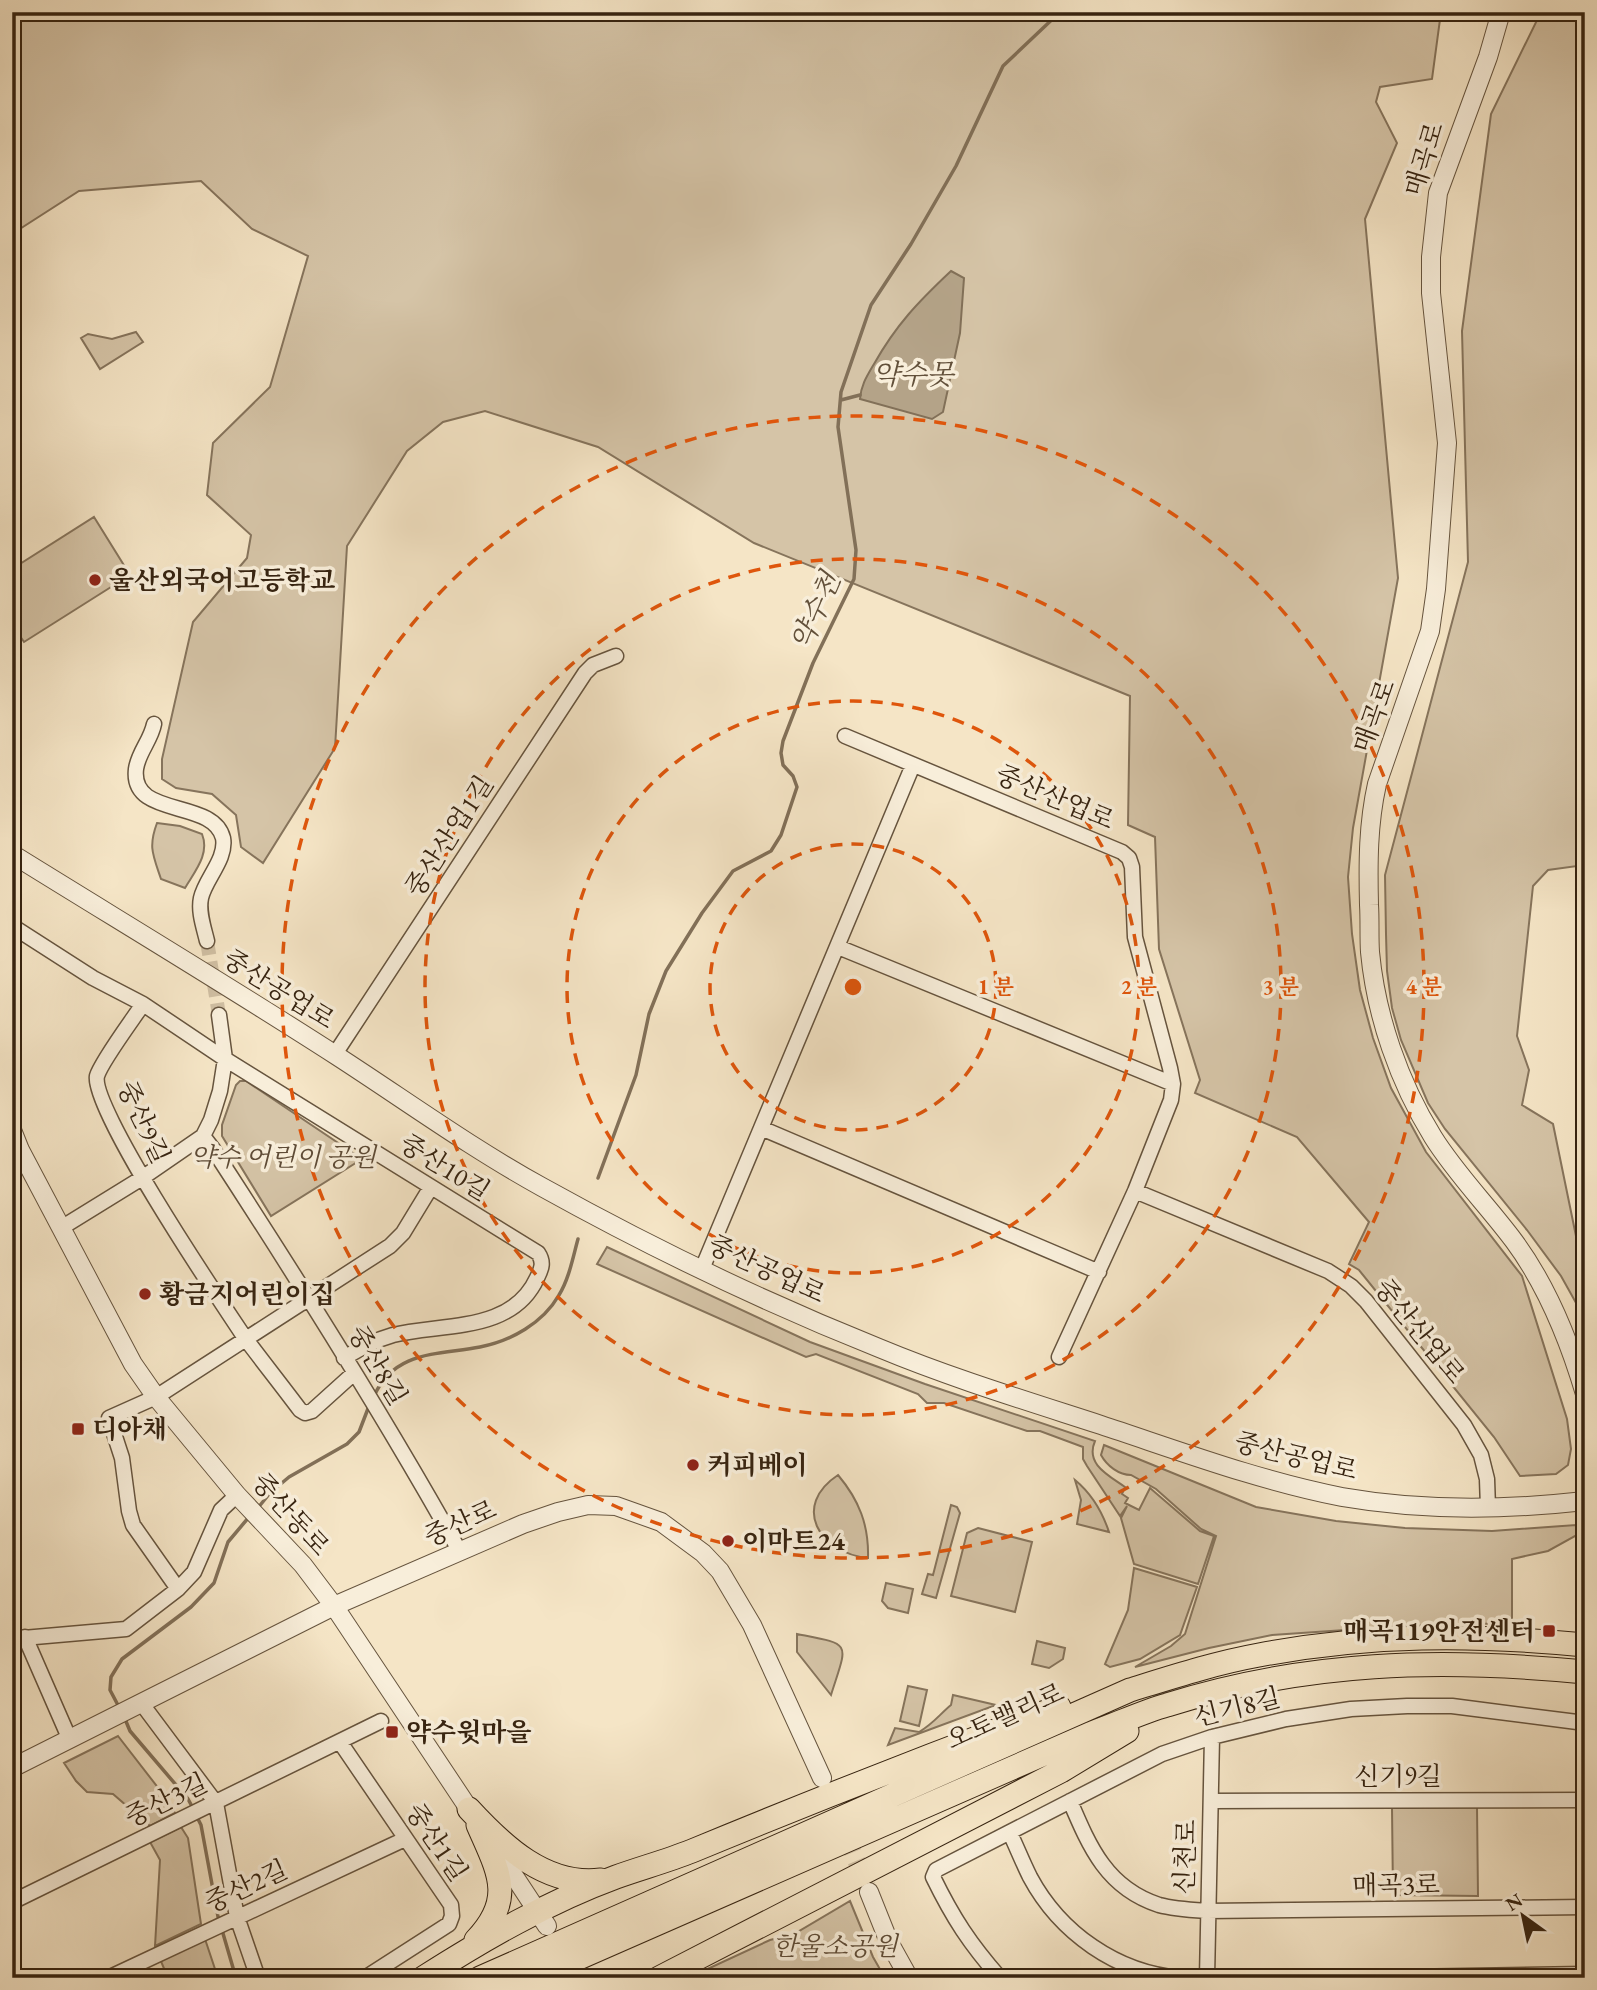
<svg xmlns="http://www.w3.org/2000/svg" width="1597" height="1990" viewBox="0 0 1597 1990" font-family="'EB Garamond','Noto Serif KR',serif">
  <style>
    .green { fill: #d5c4a7; stroke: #86745c; stroke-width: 2 }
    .water { fill: #b4a388; stroke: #827058; stroke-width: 2 }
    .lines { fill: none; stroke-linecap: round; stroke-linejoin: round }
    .stream { stroke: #827058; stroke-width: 3.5 }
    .minor-tunnel { stroke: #cfbea2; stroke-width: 14; stroke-dasharray: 14 7; stroke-linecap: butt }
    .tertiary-tunnel { stroke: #cfbea2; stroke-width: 18; stroke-dasharray: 18 9; stroke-linecap: butt }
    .minor-casing { stroke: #66543e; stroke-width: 17 }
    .tertiary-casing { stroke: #66543e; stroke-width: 20 }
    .trunk-casing { stroke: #362310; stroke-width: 25 }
    .minor { stroke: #f8eeda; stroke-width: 14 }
    .tertiary { stroke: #f8eeda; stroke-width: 18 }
    .trunk { stroke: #f5e5c6; stroke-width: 23 }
    .ring { fill: none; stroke: #df560c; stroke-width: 3.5; stroke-dasharray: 12 9 }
    .poi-dot { fill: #8f2418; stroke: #f8eeda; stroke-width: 2.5 }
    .labels { text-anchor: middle; stroke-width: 7; stroke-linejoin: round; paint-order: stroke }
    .street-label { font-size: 26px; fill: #362310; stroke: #f8eeda }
    .poi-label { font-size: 26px; font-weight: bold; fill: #362310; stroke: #f8eeda; text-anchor: start }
    .park-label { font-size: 26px; font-style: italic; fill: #5e4b36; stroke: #f8eeda }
    .water-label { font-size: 28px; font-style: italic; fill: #62503a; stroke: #f8eeda }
    .centre { fill: #df560c; stroke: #f8eeda; stroke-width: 3.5 }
    .ring-label { font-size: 21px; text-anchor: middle; font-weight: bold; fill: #df560c; stroke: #f8eeda; stroke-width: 7; stroke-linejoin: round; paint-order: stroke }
  </style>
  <rect width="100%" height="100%" fill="#f5e5c6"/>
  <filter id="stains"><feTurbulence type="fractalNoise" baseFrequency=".00286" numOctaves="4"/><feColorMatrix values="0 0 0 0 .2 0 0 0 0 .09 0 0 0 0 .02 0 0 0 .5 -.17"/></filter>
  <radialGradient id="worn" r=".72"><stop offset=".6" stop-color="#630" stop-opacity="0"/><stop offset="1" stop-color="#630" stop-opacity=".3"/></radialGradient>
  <path class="green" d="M 12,12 L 1441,12 L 1432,79 L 1380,87 L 1376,102 L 1397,143 L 1365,219 L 1398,578 L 1353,828 L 1348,877 L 1352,934 L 1360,990 L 1373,1038 L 1391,1088 L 1426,1152 L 1522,1276 L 1567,1419 L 1571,1449 L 1568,1465 L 1556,1474 L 1520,1476 L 1494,1437 L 1359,1270 L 1349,1264 L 1369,1222 L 1297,1137 L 1195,1093 L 1200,1080 L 1159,949 L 1155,837 L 1128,825 L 1130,696 L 754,543 L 598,447 L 485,411 L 443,422 L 407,451 L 347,546 L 335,748 L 263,863 L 241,847 L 236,815 L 212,794 L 176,788 L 162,779 L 162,759 L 193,622 L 247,558 L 251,535 L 207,495 L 213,443 L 270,387 L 308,256 L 252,229 L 201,181 L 79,191 L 12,234 Z
    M 1541,12 L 1585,12 L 1585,865 L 1548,870 L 1533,886 L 1517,1036 L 1529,1070 L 1522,1105 L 1553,1124 L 1576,1236 L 1585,1237 L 1585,1319 L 1561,1276 L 1527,1230 L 1445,1129 L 1428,1103 L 1401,1040 L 1392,1008 L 1387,971 L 1386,934 L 1385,875 L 1468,562 L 1462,331 L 1491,114 Z
    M 136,332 L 143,342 L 100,369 L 81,338 L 88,334 L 112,339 Z
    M 94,517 L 130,575 L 24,642 L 12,624 L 12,569 Z
    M 157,823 L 180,826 L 202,834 C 210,854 195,871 185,888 L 161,879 C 153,855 148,847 157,823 Z
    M 240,1081 L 246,1081 L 362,1159 L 271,1216 L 222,1136 L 222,1125 L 236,1085 Z
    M 607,1247 L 810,1342 L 925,1384 L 1095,1441 C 1085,1464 1108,1475 1125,1487 L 1122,1494 L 1128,1498 L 1125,1503 L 1139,1510 L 1150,1488 L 1200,1531 L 1214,1536 L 1198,1584 L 1134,1564 L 1121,1518 L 1127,1506 L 1120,1516 L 1087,1466 L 1083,1459 L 1083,1447 L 1040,1431 L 1027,1431 L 944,1403 L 927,1403 L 918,1394 L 816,1354 L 806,1357 L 597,1264 Z
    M 1104,1445 L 1256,1507 L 1336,1521 L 1405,1528 L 1492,1531 L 1576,1525 L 1577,1535 L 1548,1551 L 1512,1559 L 1512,1623 L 1404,1626 L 1272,1635 L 1209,1648 L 1135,1667 L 1171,1646 L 1185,1634 L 1216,1536 L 1201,1529 L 1156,1489 L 1131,1475 C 1119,1475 1107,1466 1101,1455 Z
    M 838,1475 C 859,1500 869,1525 868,1558 C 819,1553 791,1506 838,1475 Z
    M 1075,1480 C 1092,1494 1102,1511 1109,1532 L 1077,1524 L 1081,1500 Z
    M 951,1505 L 957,1507 L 960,1513 L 936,1598 L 922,1594 L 928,1574 L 933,1575 Z
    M 978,1528 L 1032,1542 L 1015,1612 L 951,1596 L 967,1533 Z
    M 1134,1568 L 1197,1587 L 1180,1635 L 1140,1659 L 1110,1667 L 1105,1664 L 1128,1610 Z
    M 886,1583 L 913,1589 L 908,1613 L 888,1608 L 882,1601 Z
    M 797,1634 C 853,1645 848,1641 831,1695 L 797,1652 Z
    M 1037,1641 L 1065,1648 L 1063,1659 L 1049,1668 L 1032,1664 Z
    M 908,1686 L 927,1690 L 919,1726 L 900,1721 Z
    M 953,1695 L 996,1705 L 888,1745 L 895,1728 L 919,1732 C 933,1724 940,1714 951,1705 Z
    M 118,1736 L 166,1798 L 175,1813 L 150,1826 L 113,1794 L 87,1792 L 76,1781 L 64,1763 Z
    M 1477,1807 L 1478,1896 L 1393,1895 L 1392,1808 Z
    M 181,1827 L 188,1838 L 201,1924 L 155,1946 L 160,1860 L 150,1842 Z
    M 850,1901 L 873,1957 L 885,1978 L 688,1978 L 770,1940 L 794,1934 Z
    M 205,1939 L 218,1978 L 168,1978 L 160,1959 Z"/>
  <path class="water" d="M 951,271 L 964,278 L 960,333 L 943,412 L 932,419 L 860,399 C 861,385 867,376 874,364 C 896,325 918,302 951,271 Z"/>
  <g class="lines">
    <path class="stream" d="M 841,400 L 860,395
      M 598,1178 L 636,1075 L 649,1014 L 666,971 L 702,913 L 733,871 L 771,851 L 781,835 L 797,787 L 793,776 L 783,765 L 781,753 L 783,741 L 813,663 L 854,579 L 856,550 L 838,427 L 841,392 L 871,305 L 911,244 L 956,166 L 1003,66 L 1060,12
      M 374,1396 C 395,1350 438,1355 480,1347 C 511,1341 543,1323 559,1295 C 569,1279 573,1257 578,1239
      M 257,1509 L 270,1493 L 289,1477 L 347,1444 L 359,1432 L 369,1406
      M 120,1709 L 110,1690 L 111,1677 L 122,1659 L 191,1607 L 214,1583 L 228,1542 L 249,1517
      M 125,1719 L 130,1731 L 188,1799 L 194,1810
      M 197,1817 L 201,1825 L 219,1922
      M 222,1930 L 236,1978"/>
    <path class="minor-tunnel" d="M 207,941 L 219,1015"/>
    <path class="tertiary-tunnel" d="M 825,1786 L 867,1886
      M 564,1952 L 581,1978"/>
    <g class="minor-casing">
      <path id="minor" d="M 154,724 C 151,740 138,753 136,769 C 130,819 213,798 223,838 C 227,859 205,879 201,898 C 198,912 204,928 207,941
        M 845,736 L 1122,852 L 1129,858 L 1132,867 L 1135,937 L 1170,1068 L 1173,1084 L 1171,1100 L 1135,1191 L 1059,1357
        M 12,926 L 93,978 L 143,1004 L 225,1059 L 538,1253 C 544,1262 542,1268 537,1278 C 512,1333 443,1323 393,1335 C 375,1340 361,1348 344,1358
        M 838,947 L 1173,1084
        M 143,1004 C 133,1019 101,1062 97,1076 C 90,1108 221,1302 245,1338 C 263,1362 282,1386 300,1410 L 305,1413 L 312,1411 L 353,1374
        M 335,1054 L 585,673 L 593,665 L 616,656
        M 761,1128 L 1099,1272
        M 203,1136 L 213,1149 C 299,1281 383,1414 460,1552
        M 1135,1191 L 1328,1271 L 1351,1286 L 1366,1301 L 1464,1425 L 1481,1455 L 1487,1479 L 1488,1508
        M 61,1228 L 142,1178 L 203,1136 L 211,1120 L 220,1091 L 225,1059 L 219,1015
        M 702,1269 L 913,765
        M 178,1589 L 133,1525 L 129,1511 L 122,1458 L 109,1418 L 156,1397 L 390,1246 L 403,1233 L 431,1187
        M 25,1637 L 70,1740
        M 12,1639 L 126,1629 L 178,1589 L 194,1572 L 221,1510 L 237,1495
        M 142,1704 L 216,1803 L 237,1917 L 258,1978
        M 340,1742 L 451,1905 L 452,1916 L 449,1924 L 365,1978
        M 1070,1801 C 1090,1848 1107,1888 1159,1905 C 1174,1909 1192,1910 1207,1911 L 1585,1907
        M 1211,1801 L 1585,1800
        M 1010,1833 C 1017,1848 1023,1863 1030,1877 C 1060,1933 1117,1973 1180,1978
        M 12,1902 L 381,1721
        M 108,1978 L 405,1839
        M 1000,1978 C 970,1944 953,1918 933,1877 L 936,1870 L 1162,1754 L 1212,1737 L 1286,1719 L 1351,1709 L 1407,1706 L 1452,1706 L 1585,1723
        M 1207,1978 L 1212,1737
        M 1344,1978 L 1585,1974"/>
    </g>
    <g class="tertiary-casing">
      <path id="tertiary" d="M 1501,12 L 1488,57 L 1438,193 L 1431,257 L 1431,293 L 1447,443 L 1436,589 L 1430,631 L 1377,784 C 1368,824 1368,863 1369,905 C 1370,920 1369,937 1370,952 C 1376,1016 1399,1082 1433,1137 C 1456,1174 1488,1206 1514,1241 C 1548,1287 1569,1340 1585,1394
        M 12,854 C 120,921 230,987 337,1056 C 405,1100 471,1148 542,1187 C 650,1247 764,1302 879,1348 C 951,1378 1027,1401 1101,1425 C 1180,1451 1260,1481 1342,1497 C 1422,1511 1505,1510 1585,1501
        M 12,1130 L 20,1150 L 133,1364 L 156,1397 L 237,1495 L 303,1565 L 334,1606 L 475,1818
        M 12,1768 L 334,1606 L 523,1524 L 558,1512 L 588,1505 L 616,1506 L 661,1522 L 703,1553 L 720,1571 L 752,1625 L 822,1778
        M 495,1847 L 547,1926
        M 869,1892 L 889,1942 L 909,1978"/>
    </g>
    <g class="trunk-casing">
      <path id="trunk" d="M 469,1809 C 503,1846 546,1887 601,1880
        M 476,1940 C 516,1898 498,1871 478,1825
        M 423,1978 C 484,1939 548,1902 616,1877 C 641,1868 667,1861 692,1851 C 813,1801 935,1753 1059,1707
        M 480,1978 L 1130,1690 C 1172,1677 1215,1663 1259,1655 C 1371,1634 1472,1634 1585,1645
        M 533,1978 L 1092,1733 C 1117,1724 1142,1712 1167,1705 C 1307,1661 1440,1658 1585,1672
        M 659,1978 L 1061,1771 L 1127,1731"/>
    </g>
    <use href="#minor" class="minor"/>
    <use href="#tertiary" class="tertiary"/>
    <use href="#trunk" class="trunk"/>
  </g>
  <g class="ring">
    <circle cx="853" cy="987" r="143"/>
    <circle cx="853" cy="987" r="286"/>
    <circle cx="853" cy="987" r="428"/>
    <circle cx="853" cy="987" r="571"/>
  </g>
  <g class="poi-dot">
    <circle cx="95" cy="580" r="7"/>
    <circle cx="145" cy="1294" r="7"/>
    <rect x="71" y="1422" width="14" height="14" rx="3.5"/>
    <circle cx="693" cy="1465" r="7"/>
    <circle cx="728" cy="1541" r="7"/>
    <rect x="1542" y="1624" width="14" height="14" rx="3.5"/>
    <rect x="385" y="1725" width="14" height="14" rx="3.5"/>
  </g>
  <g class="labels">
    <g class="street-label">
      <text transform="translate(1424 159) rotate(-73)" y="9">매곡로</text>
      <text transform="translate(1374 716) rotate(-70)" y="9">매곡로</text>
      <text transform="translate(1055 797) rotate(23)" y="9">중산산업로</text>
      <text transform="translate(449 836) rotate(-57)" y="9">중산산업1길</text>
      <text transform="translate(279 989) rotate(32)" y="9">중산공업로</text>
      <text transform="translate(144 1122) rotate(65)" y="9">중산9길</text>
      <text transform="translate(445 1167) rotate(32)" y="9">중산10길</text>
      <text transform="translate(767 1269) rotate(25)" y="9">중산공업로</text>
      <text transform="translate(1420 1331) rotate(51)" y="9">중산산업로</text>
      <text transform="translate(378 1365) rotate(59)" y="9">중산8길</text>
      <text transform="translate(1296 1456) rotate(14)" y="9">중산공업로</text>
      <text transform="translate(291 1514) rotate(48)" y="9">중산동로</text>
      <text transform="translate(460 1523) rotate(-24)" y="9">중산로</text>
      <text transform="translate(1237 1707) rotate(-14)" y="9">신기8길</text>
      <text transform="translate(1005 1716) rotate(-24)" y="9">오토밸리로</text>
      <text x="1398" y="1785">신기9길</text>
      <text transform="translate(166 1800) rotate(-26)" y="9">중산3길</text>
      <text transform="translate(437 1842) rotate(56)" y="9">중산1길</text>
      <text transform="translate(1185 1857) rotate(-88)" y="9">신천로</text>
      <text transform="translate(1396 1885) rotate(-1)" y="9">매곡3로</text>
      <text transform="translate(246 1886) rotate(-25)" y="9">중산2길</text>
    </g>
    <g class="poi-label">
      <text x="109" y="589">울산외국어고등학교</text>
      <text x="159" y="1303">황금지어린이집</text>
      <text x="92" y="1438">디아채</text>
      <text x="707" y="1474">커피베이</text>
      <text x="742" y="1550">이마트24</text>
      <text x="1535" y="1640" text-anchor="end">매곡119안전센터</text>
      <text x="406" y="1741">약수윗마을</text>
    </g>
    <g class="park-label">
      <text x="283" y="1166">약수 어린이 공원</text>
      <text x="835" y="1955">한울소공원</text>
    </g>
    <g class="water-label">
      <text x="913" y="384">약수못</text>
      <text transform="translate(815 611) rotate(-66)" y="10">약수천</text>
    </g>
  </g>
  <circle cx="853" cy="987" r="10" class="centre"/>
  <g class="ring-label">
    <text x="996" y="994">1 분</text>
    <text x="1139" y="994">2 분</text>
    <text x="1281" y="994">3 분</text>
    <text x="1424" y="994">4 분</text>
  </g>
  <rect width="1597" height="1990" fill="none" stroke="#f5e5c6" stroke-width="42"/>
  <rect x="14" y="14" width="1569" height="1962" fill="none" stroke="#362310" stroke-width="3.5"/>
  <rect x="21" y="21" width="1555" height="1948" fill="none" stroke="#362310" stroke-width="2"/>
  <g transform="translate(1523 1916) rotate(327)" stroke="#f8eeda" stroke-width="5" paint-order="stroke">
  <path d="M0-5L12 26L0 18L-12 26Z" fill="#362310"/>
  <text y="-10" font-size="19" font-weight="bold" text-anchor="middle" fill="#362310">N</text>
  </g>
  <rect width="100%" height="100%" filter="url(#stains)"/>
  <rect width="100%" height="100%" fill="url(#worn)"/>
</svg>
